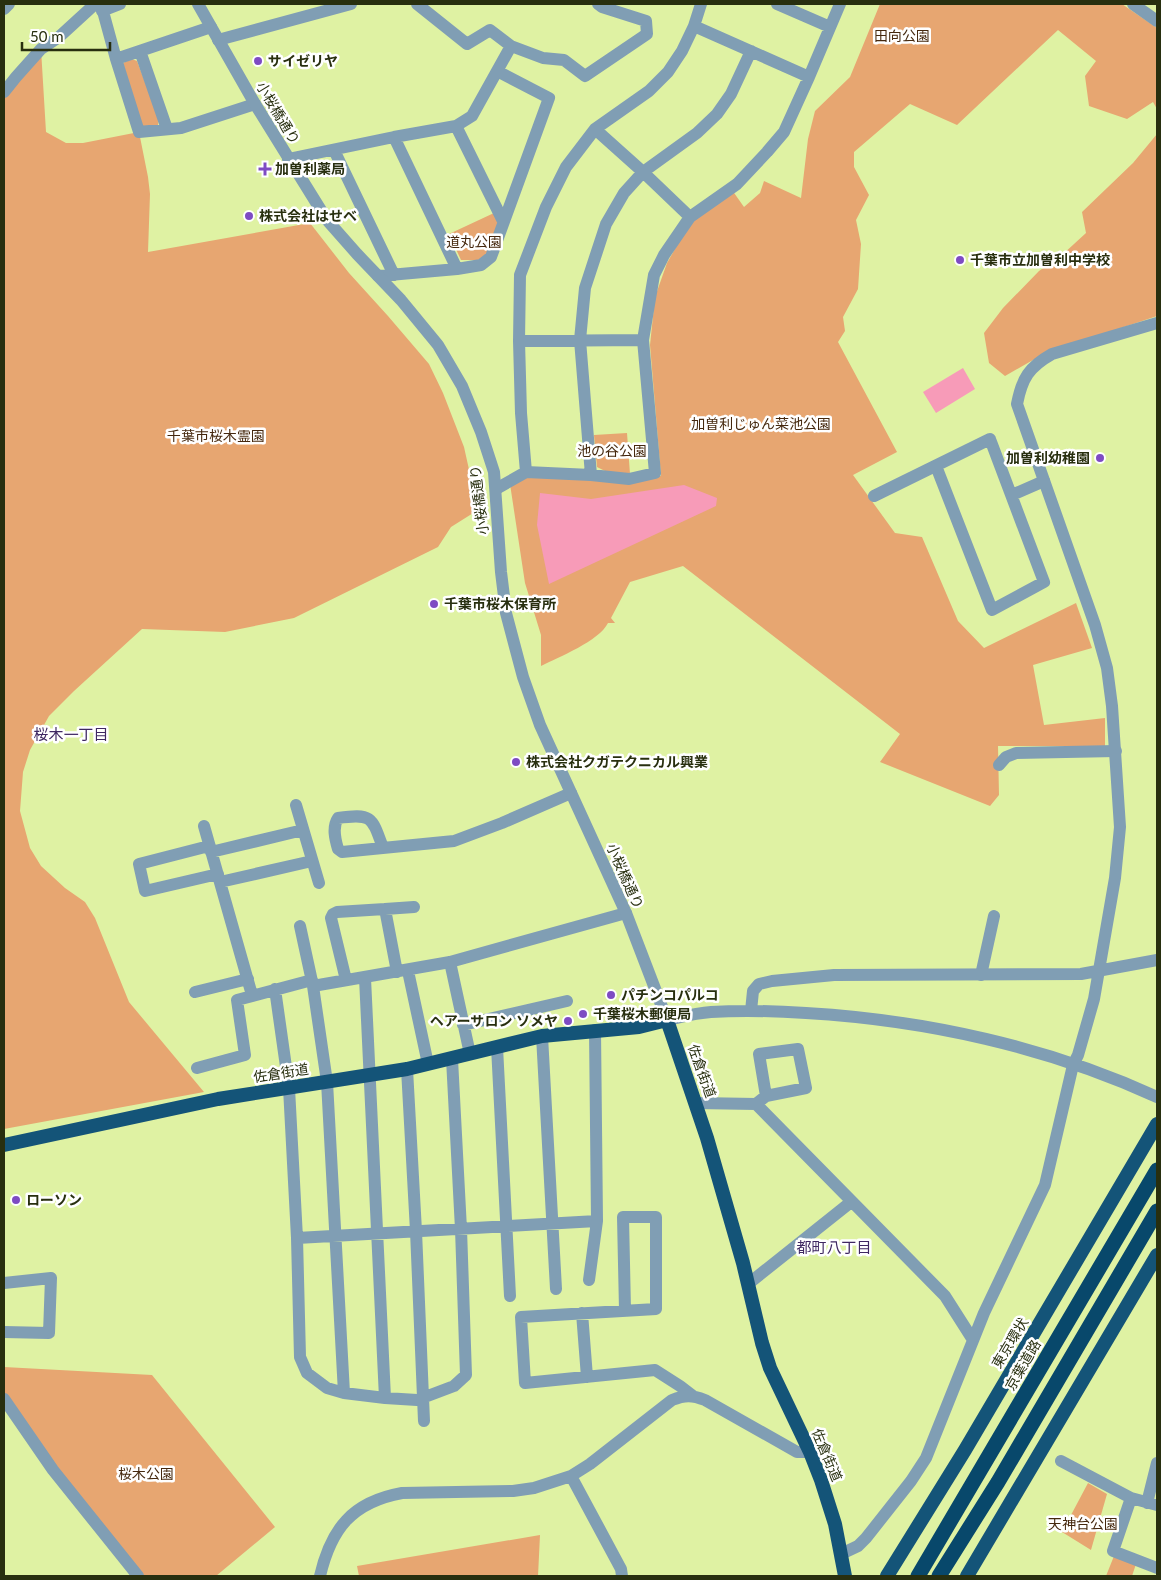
<svg xmlns="http://www.w3.org/2000/svg" width="1161" height="1580" viewBox="0 0 1161 1580" font-family="Lato,'Noto Sans JP',sans-serif">
  <style>
    .green { fill: #e7a671 }
    .water { fill: #f79bb8 }
    .lines { fill: none; stroke-linecap: round; stroke-linejoin: round }
    .minor { stroke: #809eb4; stroke-width: 12 }
    .tertiary { stroke: #809eb4; stroke-width: 12 }
    .trunk { stroke: #145478; stroke-width: 14 }
    .motorway { stroke: #08486b; stroke-width: 15 }
    .poi-dot { fill: #7e4bc3; stroke: #fff; stroke-width: 2 }
    .labels { text-anchor: middle; stroke-width: 5; stroke-linejoin: round; paint-order: stroke }
    .park-label { font-size: 14px; fill: #45280e; stroke: #fff }
    .poi-label { font-size: 14px; font-weight: bold; fill: #282f0f; stroke: #fff; text-anchor: start }
    .street-label { font-size: 14px; fill: #282f0f; stroke: #fff }
    .neighbourhood-label { font-size: 15px; fill: #3f2862; stroke: #fff }
  </style>
  <rect width="100%" height="100%" fill="#dff2a3"/>
  <path class="green" d="M 880,4 L 1122,4 L 1157,28 L 1157,109 L 1153,102 L 1127,119 L 1089,106 L 1085,76 L 1096,61 L 1058,30 L 957,125 L 910,104 L 854,152 L 854,167 L 869,195 L 856,220 L 861,244 L 858,289 L 843,317 L 845,331 L 838,342 L 897,452 L 853,475 L 895,533 L 922,537 L 958,621 L 984,648 L 1076,603 L 1092,648 L 1033,665 L 1044,725 L 1105,718 L 1105,746 L 998,746 L 999,795 L 990,806 L 880,762 L 900,734 L 683,566 L 630,582 L 611,618 L 615,623 L 608,623 C 599,641 559,657 541,666 L 541,635 L 525,583 L 510,484 L 526,475 L 661,476 L 650,345 L 655,297 L 667,263 L 692,219 L 732,190 L 744,207 L 760,193 L 764,181 L 801,198 L 808,139 L 815,111 L 850,77 Z
    M 41,49 L 46,132 L 66,143 L 83,143 L 139,132 L 148,177 L 150,194 L 148,252 L 310,223 L 349,273 L 388,316 L 429,364 L 443,393 L 464,447 L 478,510 L 451,527 L 438,547 L 294,618 L 225,632 L 142,629 L 74,691 L 49,716 L 30,750 L 23,772 L 20,811 L 30,848 L 41,866 L 65,888 L 85,902 L 95,918 L 129,1002 L 204,1092 L 4,1129 L 4,93 Z
    M 132,59 L 137,61 L 159,119 L 158,125 L 145,127 L 141,125 L 123,63 Z
    M 1157,134 L 1157,316 L 1079,342 L 1033,360 L 1005,376 L 989,363 L 984,333 L 1003,308 L 1039,271 L 1062,255 L 1086,233 L 1082,212 L 1133,163 Z
    M 494,213 L 499,224 L 488,255 L 478,260 L 461,260 L 449,234 Z
    M 627,433 L 630,474 L 607,472 L 597,467 L 594,435 Z
    M 4,1367 L 152,1375 L 275,1527 L 216,1576 L 143,1576 L 49,1461 L 4,1395 Z
    M 1088,1483 L 1107,1494 L 1091,1550 L 1062,1532 Z
    M 540,1535 L 538,1576 L 359,1576 L 357,1566 Z
    M 1114,1556 L 1136,1564 L 1132,1576 L 1106,1576 Z"/>
  <path class="water" d="M 963,368 L 975,389 L 936,413 L 923,392 Z
    M 684,485 L 717,498 L 716,506 L 549,584 L 537,525 L 540,493 L 591,499 Z"/>
  <g class="lines">
    <path class="minor" d="M 101,4 L 116,59 L 139,132 L 181,128 L 255,104
      M 417,4 L 467,44 L 490,30 L 511,46 L 543,58 L 564,60 L 585,76 L 647,34 L 646,21 L 602,7 L 598,4
      M 777,4 L 830,27
      M 1133,4 L 1157,21
      M 4,9 L 9,4
      M 102,11 L 120,4
      M 694,26 L 809,77
      M 218,40 L 351,4
      M 140,51 L 167,129
      M 116,59 L 211,27
      M 4,92 L 16,77 L 41,49 L 59,37 L 95,4
      M 456,126 L 503,221
      M 595,129 L 643,172 L 690,217
      M 394,137 L 457,269
      M 334,150 L 394,275
      M 288,159 L 394,137 L 456,126 L 472,116 L 511,46
      M 378,276 L 457,269 L 481,265 L 491,257 L 549,98 L 497,71
      M 519,341 L 643,340
      M 526,472 L 521,413 L 519,341 L 520,275 L 546,207 L 566,167 L 595,129 L 649,91 L 668,72 L 682,51 L 694,26 L 701,4
      M 591,475 L 580,340 L 585,288 L 606,224 L 624,193 L 643,172 L 697,133 L 717,114 L 731,94 L 751,51
      M 496,489 L 526,472 L 591,475 L 629,479 L 655,473 L 643,340 L 654,275 L 664,255 L 690,217 L 737,184 L 767,152 L 784,132 L 809,77 L 840,4
      M 1012,495 L 1044,481
      M 874,496 L 990,439 L 1044,582 L 992,610 L 936,466
      M 999,765 L 1006,757 L 1016,753 L 1116,751
      M 296,805 L 319,883
      M 204,826 L 252,995
      M 209,846 L 139,864 L 145,891 L 218,874
      M 383,848 C 372,817 372,813 338,818 C 332,827 335,839 338,849 L 342,852 L 454,841 L 502,823 L 571,793
      M 211,852 L 303,830
      M 220,882 L 312,861
      M 385,909 L 414,907
      M 300,926 L 313,986 L 327,1082 L 344,1393
      M 450,962 L 470,1054
      M 408,971 L 428,1064
      M 981,975 L 994,916
      M 365,978 L 385,1398
      M 346,980 L 331,918 L 333,914 L 337,912 L 385,909 L 397,972
      M 313,986 L 450,962 L 626,913
      M 275,989 L 289,1088 L 297,1238 L 300,1357 L 307,1373 L 327,1388 L 344,1393 L 385,1398 L 417,1400 L 454,1386 L 466,1375 L 461,1229 L 452,1059
      M 195,992 L 248,979
      M 463,1025 L 567,1001
      M 542,1036 L 556,1289
      M 497,1047 L 510,1296
      M 197,1068 L 245,1055 L 237,1000 L 312,980
      M 407,1069 L 416,1231 L 424,1421
      M 696,1103 L 756,1104 L 945,1296 L 973,1340
      M 756,1104 L 766,1096 L 806,1088 L 798,1049 L 759,1054 L 766,1096
      M 297,1238 L 597,1221
      M 589,1280 L 597,1221 L 595,1030
      M 4,1283 L 51,1278 L 49,1333 L 4,1332
      M 748,1284 L 851,1202
      M 625,1310 L 623,1217 L 656,1217 L 656,1309 L 521,1317 L 525,1383 L 655,1370 L 680,1386 L 693,1396
      M 582,1313 L 587,1377
      M 4,1399 L 53,1470 L 138,1576
      M 1061,1461 L 1131,1498 L 1157,1505
      M 571,1476 L 621,1569 L 622,1576
      M 1131,1498 L 1113,1551 L 1157,1568
      M 1147,1503 L 1157,1463
      M 841,1554 L 858,1546 L 866,1538 L 911,1481 L 926,1458 L 984,1313 L 1045,1185 L 1073,1065
      M 320,1576 C 331,1529 352,1502 402,1493 L 513,1491 L 534,1488 L 571,1476 L 590,1464 L 672,1400 C 685,1395 692,1395 705,1400 L 797,1452 L 810,1452"/>
    <path class="tertiary" d="M 198,4 L 255,104 L 327,220 L 357,254 L 401,300 L 438,345 L 462,386 L 481,432 L 494,472 L 501,572 L 506,613 L 523,677 L 540,725 L 626,913 L 667,1020 C 681,1017 696,1013 711,1012 C 743,1010 775,1011 806,1013 C 926,1020 1048,1047 1157,1097
      M 751,1011 L 753,991 L 759,984 L 772,981 L 834,975 L 1081,974 L 1157,960
      M 1073,1065 L 1078,1055 L 1094,999 L 1115,878 L 1120,827 L 1112,706 L 1107,668 L 1095,625 L 1017,404 C 1022,378 1029,367 1052,354 L 1157,323"/>
    <path class="trunk" d="M 4,1145 L 218,1099 L 407,1069 L 542,1036 L 639,1027 L 667,1020 L 707,1138 L 743,1263 L 762,1343 L 770,1368 L 810,1452 L 821,1480 L 835,1524 L 845,1576
      M 887,1576 L 965,1450 L 1157,1124
      M 967,1576 L 1157,1255"/>
    <path class="motorway" d="M 918,1576 L 1157,1170
      M 939,1576 L 998,1482 L 1157,1211"/>
  </g>
  <g class="poi-dot">
    <circle cx="258" cy="61" r="5"/>
    <path d="M262.5 161.5h5v5h5v5h-5v5h-5v-5h-5v-5h5z"/>
    <circle cx="249" cy="216" r="5"/>
    <circle cx="960" cy="260" r="5"/>
    <circle cx="1100" cy="458" r="5"/>
    <circle cx="434" cy="604" r="5"/>
    <circle cx="516" cy="762" r="5"/>
    <circle cx="611" cy="995" r="5"/>
    <circle cx="583" cy="1014" r="5"/>
    <circle cx="568" cy="1021" r="5"/>
    <circle cx="16" cy="1200" r="5"/>
  </g>
  <g class="labels">
    <g class="park-label">
      <text x="902" y="41">田向公園</text>
      <text x="474" y="247">道丸公園</text>
      <text x="761" y="429">加曽利じゅん菜池公園</text>
      <text x="216" y="441">千葉市桜木霊園</text>
      <text x="612" y="456">池の谷公園</text>
      <text x="146" y="1479">桜木公園</text>
      <text x="1083" y="1529">天神台公園</text>
    </g>
    <g class="poi-label">
      <text x="268" y="66">サイゼリヤ</text>
      <text x="275" y="174">加曽利薬局</text>
      <text x="259" y="221">株式会社はせべ</text>
      <text x="970" y="265">千葉市立加曽利中学校</text>
      <text x="1090" y="463" text-anchor="end">加曽利幼稚園</text>
      <text x="444" y="609">千葉市桜木保育所</text>
      <text x="526" y="767">株式会社クガテクニカル興業</text>
      <text x="621" y="1000">パチンコパルコ</text>
      <text x="593" y="1019">千葉桜木郵便局</text>
      <text x="558" y="1026" text-anchor="end">ヘアーサロン ソメヤ</text>
      <text x="26" y="1205">ローソン</text>
    </g>
    <g class="street-label">
      <text transform="translate(278 113) rotate(59)" y="5">小桜橋通り</text>
      <text transform="translate(479 500) rotate(-97)" y="5">小桜橋通り</text>
      <text transform="translate(625 876) rotate(66)" y="5">小桜橋通り</text>
      <text transform="translate(702 1071) rotate(70)" y="5">佐倉街道</text>
      <text transform="translate(281 1073) rotate(-9)" y="5">佐倉街道</text>
      <text transform="translate(1010 1343) rotate(-59)" y="5">東京環状</text>
      <text transform="translate(1023 1365) rotate(-60)" y="5">京葉道路</text>
      <text transform="translate(827 1455) rotate(67)" y="5">佐倉街道</text>
    </g>
    <g class="neighbourhood-label">
      <text x="71" y="740">桜木一丁目</text>
      <text x="834" y="1253">都町八丁目</text>
    </g>
  </g>
  <rect width="1161" height="1580" fill="none" stroke="#282f0f" stroke-width="10"/>
  <path d="M22 42v8h88v-8" fill="none" stroke="#282f0f" stroke-width="2.5"/>
  <text x="30" y="42" font-size="15" fill="#282f0f" stroke="#ffffff" stroke-width="4" paint-order="stroke">50 m</text>
</svg>
